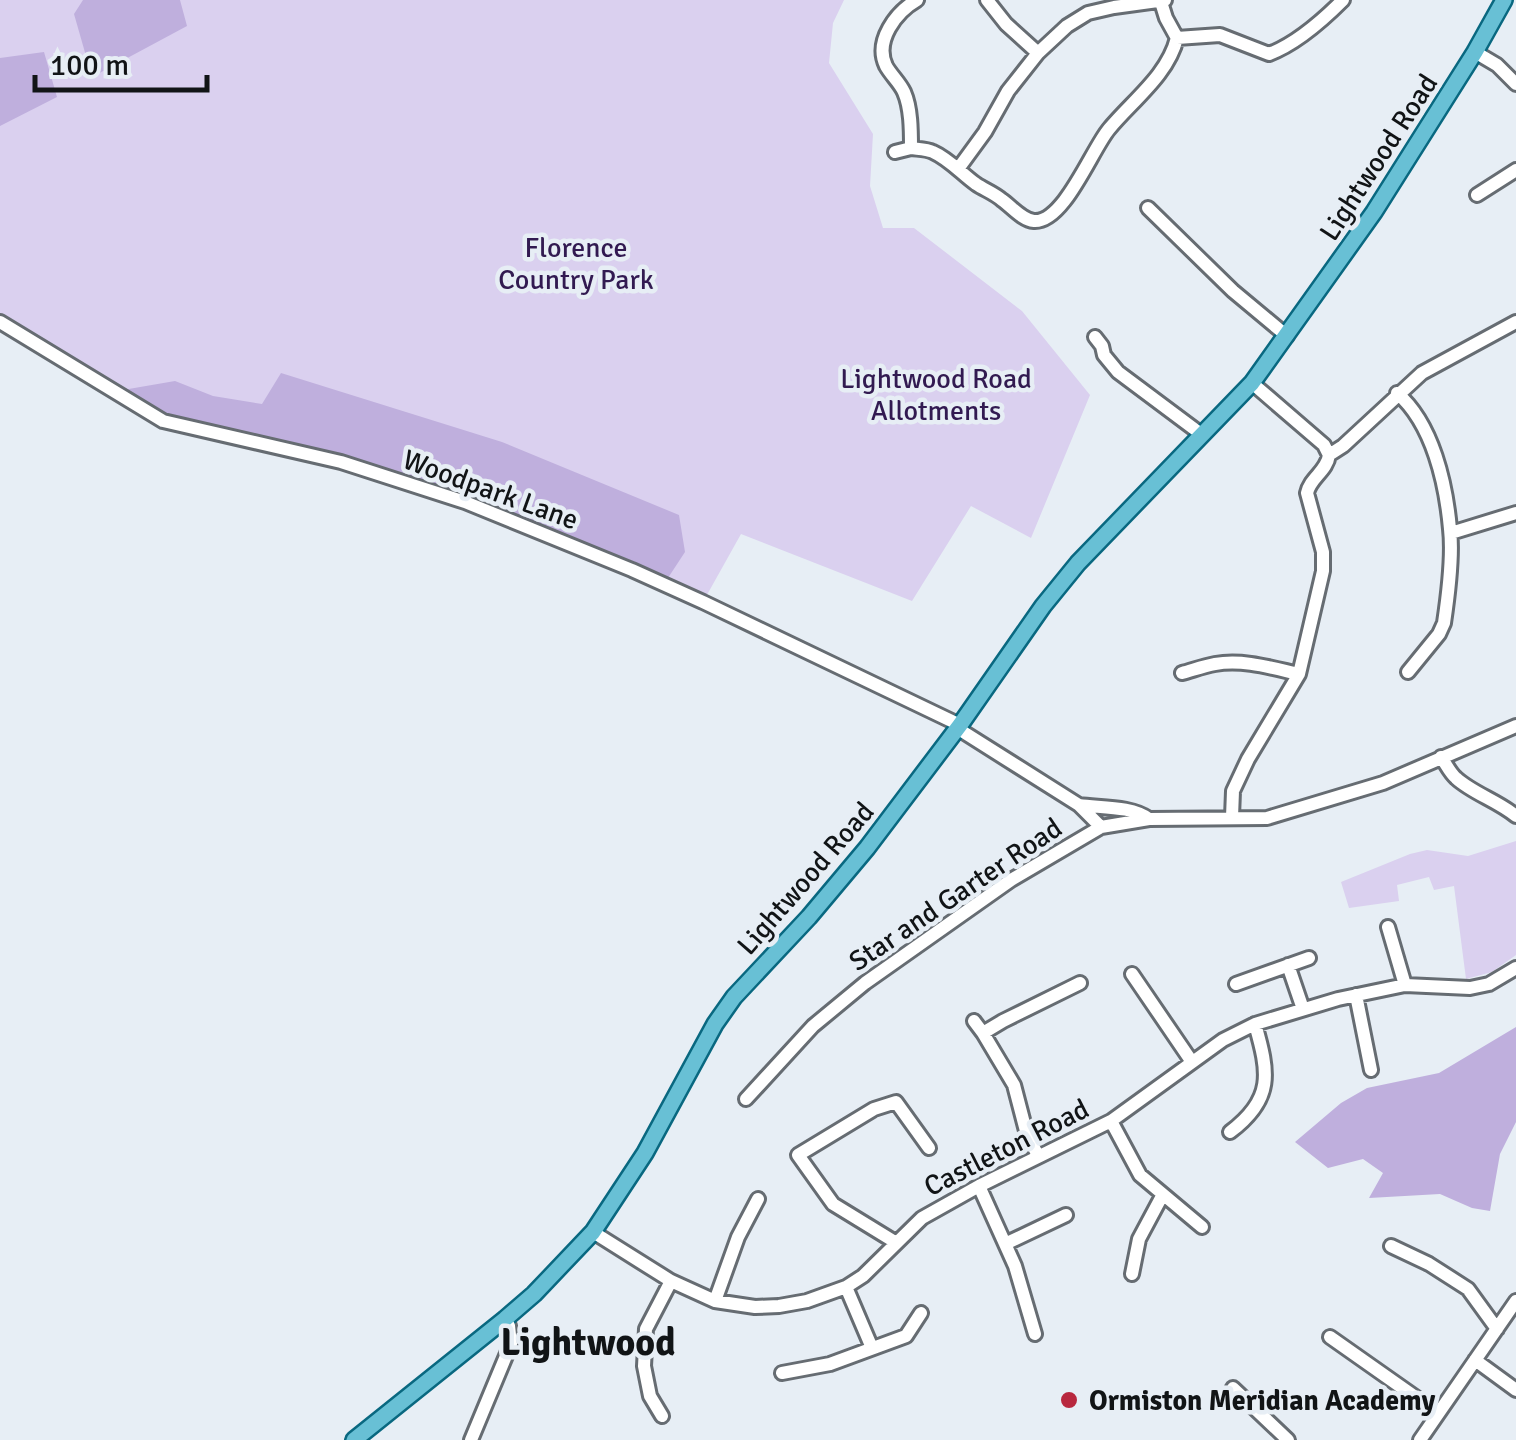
<svg xmlns="http://www.w3.org/2000/svg" width="1516" height="1440" viewBox="0 0 1516 1440" font-family="Signika,sans-serif">
  <style>
    .green { fill: #dad0ef }
    .forest { fill: #bfafdd }
    .lines { fill: none; stroke-linecap: round; stroke-linejoin: round }
    .minor-casing { stroke: #666c72; stroke-width: 18 }
    .major-casing { stroke: #096880; stroke-width: 20 }
    .minor { stroke: #fff; stroke-width: 12 }
    .major { stroke: #68c0d5; stroke-width: 15 }
    .poi-dot { fill: #b8273e; stroke: #e7eef5; stroke-width: 4 }
    .labels { text-anchor: middle; stroke-width: 9; stroke-linejoin: round; paint-order: stroke }
    .street-label { font-size: 28px; fill: #111416; stroke: #e7eef5 }
    .park-label { font-size: 28px; fill: #321a51; stroke: #e7eef5 }
    .poi-label { font-size: 28px; font-weight: bold; fill: #111416; stroke: #e7eef5; text-anchor: start }
    .district-label { font-size: 38px; font-weight: bold; fill: #111416; stroke: #e7eef5 }
  </style>
  <rect width="100%" height="100%" fill="#e7eef5"/>
  <path class="green" d="M 0,0 L 844,0 L 833,23 L 829,63 L 873,134 L 870,186 L 883,228 L 914,228 L 1022,311 L 1090,395 L 1031,538 L 971,506 L 912,601 L 741,534 L 703,602 L 465,502 L 117,391 L 0,322 Z
    M 1516,841 L 1516,955 L 1492,972 L 1466,979 L 1454,886 L 1434,890 L 1429,877 L 1397,885 L 1399,901 L 1349,908 L 1341,882 L 1410,854 L 1427,850 L 1468,856 Z"/>
  <path class="forest" d="M 83,0 L 180,0 L 187,26 L 92,77 L 74,14 Z
    M 44,52 L 57,97 L 0,126 L 0,58 Z
    M 281,373 L 502,442 L 679,515 L 685,552 L 664,584 L 465,502 L 202,431 L 117,391 L 175,381 L 213,396 L 262,404 Z
    M 1516,1027 L 1516,1122 L 1500,1154 L 1490,1211 L 1472,1208 L 1440,1194 L 1369,1198 L 1383,1173 L 1363,1159 L 1328,1168 L 1295,1142 L 1341,1103 L 1367,1088 L 1439,1073 Z"/>
  <g class="lines">
    <g class="minor-casing">
      <path id="minor" d="M 917,0 C 896,12 874,41 886,66 C 891,75 900,83 904,92 C 911,108 911,130 911,148 C 918,149 927,149 933,152 C 949,159 962,174 976,184 C 985,190 994,193 1002,200 C 1011,206 1022,220 1034,221 C 1064,223 1092,149 1109,129 C 1132,101 1168,75 1177,38 L 1166,18 L 1161,2
        M 987,0 L 1006,24 L 1038,53
        M 1177,38 L 1220,35 L 1269,54 C 1296,44 1322,21 1343,0
        M 1475,52 L 1497,65 L 1516,84
        M 895,152 L 911,148
        M 958,169 L 985,132 L 1008,91 L 1038,53 L 1067,26 L 1088,13 L 1114,7 L 1165,0
        M 1477,195 L 1516,170
        M 1148,208 L 1233,291 L 1287,336
        M 0,322 L 163,421 L 341,462 L 465,502 L 632,570 L 703,602 L 960,725
        M 1095,337 L 1102,346 L 1104,355 L 1118,372 L 1201,434
        M 1252,383 L 1324,445 L 1329,455 L 1343,446 L 1422,373 L 1516,322
        M 1397,393 C 1433,424 1446,484 1450,529 C 1453,555 1448,596 1444,623 L 1439,634 L 1408,672
        M 1451,533 L 1516,513
        M 1182,673 C 1193,670 1204,666 1215,664 C 1243,659 1272,668 1299,674
        M 957,728 L 1079,805 L 1101,827
        M 1441,757 C 1446,764 1450,773 1456,778 C 1472,793 1498,801 1516,816
        M 1079,805 C 1101,808 1132,806 1149,819
        M 1232,817 L 1233,791 L 1248,759 L 1299,674 L 1323,571 L 1323,552 L 1307,493 C 1310,478 1327,471 1329,455
        M 1388,927 L 1405,985
        M 1288,965 L 1303,1009
        M 1132,974 L 1192,1062
        M 1236,984 L 1309,958
        M 1356,995 L 1371,1070
        M 974,1021 L 983,1033 L 1014,1085 L 1026,1131 L 1038,1156
        M 983,1033 L 1003,1021 L 1080,983
        M 746,1099 L 813,1026 L 865,983 L 1011,880 L 1101,827 L 1149,819 L 1267,818 L 1383,783 L 1516,726
        M 1111,1121 L 1140,1175 L 1202,1227
        M 1230,1132 C 1274,1099 1269,1073 1255,1024
        M 979,1186 L 1015,1266 L 1035,1334
        M 593,1232 L 671,1281 L 715,1301 L 755,1307 L 779,1306 L 807,1301 L 846,1287 L 863,1276 L 922,1218 L 979,1186 L 1111,1121 L 1223,1040 L 1255,1024 L 1338,999 L 1405,985 L 1470,988 L 1489,984 L 1516,968
        M 895,1242 L 833,1204 L 798,1155 L 874,1109 L 896,1102 L 929,1148
        M 1005,1244 L 1066,1215
        M 1391,1246 L 1429,1264 L 1468,1289 L 1497,1329
        M 1132,1274 L 1139,1239 L 1162,1196
        M 846,1287 L 872,1348
        M 715,1301 L 738,1237 L 758,1199
        M 1330,1337 L 1438,1413
        M 1475,1360 L 1516,1390
        M 782,1373 L 830,1364 L 906,1336 L 921,1313
        M 1233,1388 L 1288,1440
        M 662,1416 L 650,1396 L 644,1366 L 646,1329 L 671,1281
        M 471,1440 L 511,1344 L 509,1326 L 505,1319
        M 1420,1440 L 1516,1301"/>
    </g>
    <g class="major-casing">
      <path id="major" d="M 354,1440 L 505,1319 L 534,1294 L 593,1232 L 645,1153 L 715,1024 L 734,997 L 809,917 L 867,848 L 960,725 L 1043,606 L 1078,563 L 1252,383 L 1374,212 L 1475,52 L 1504,0"/>
    </g>
    <use href="#minor" class="minor"/>
    <use href="#major" class="major"/>
  </g>
  <circle class="poi-dot" cx="1069" cy="1400" r="10"/>
  <g class="labels">
    <g class="street-label">
      <text transform="translate(1378 157) rotate(-57)" y="10">Lightwood Road</text>
      <text transform="translate(491 489) rotate(20)" y="10">Woodpark Lane</text>
      <text transform="translate(805 878) rotate(-49)" y="10">Lightwood Road</text>
      <text transform="translate(955 894) rotate(-34)" y="10">Star and Garter Road</text>
      <text transform="translate(1006 1147) rotate(-27)" y="10">Castleton Road</text>
    </g>
    <g class="park-label">
      <text x="576" y="257">Florence<tspan x="576" dy="32">Country Park</tspan></text>
      <text x="936" y="388">Lightwood Road<tspan x="936" dy="32">Allotments</tspan></text>
    </g>
    <g class="poi-label">
      <text x="1089" y="1410">Ormiston Meridian Academy</text>
    </g>
    <g class="district-label">
      <text x="588" y="1355">Lightwood</text>
    </g>
  </g>
  <path d="M35 75v15h172v-15" fill="none" stroke="#111416" stroke-width="5"/>
  <text x="50" y="75" font-size="30" fill="#111416" stroke="#e7eef5" stroke-width="8" paint-order="stroke">100 m</text>
</svg>
